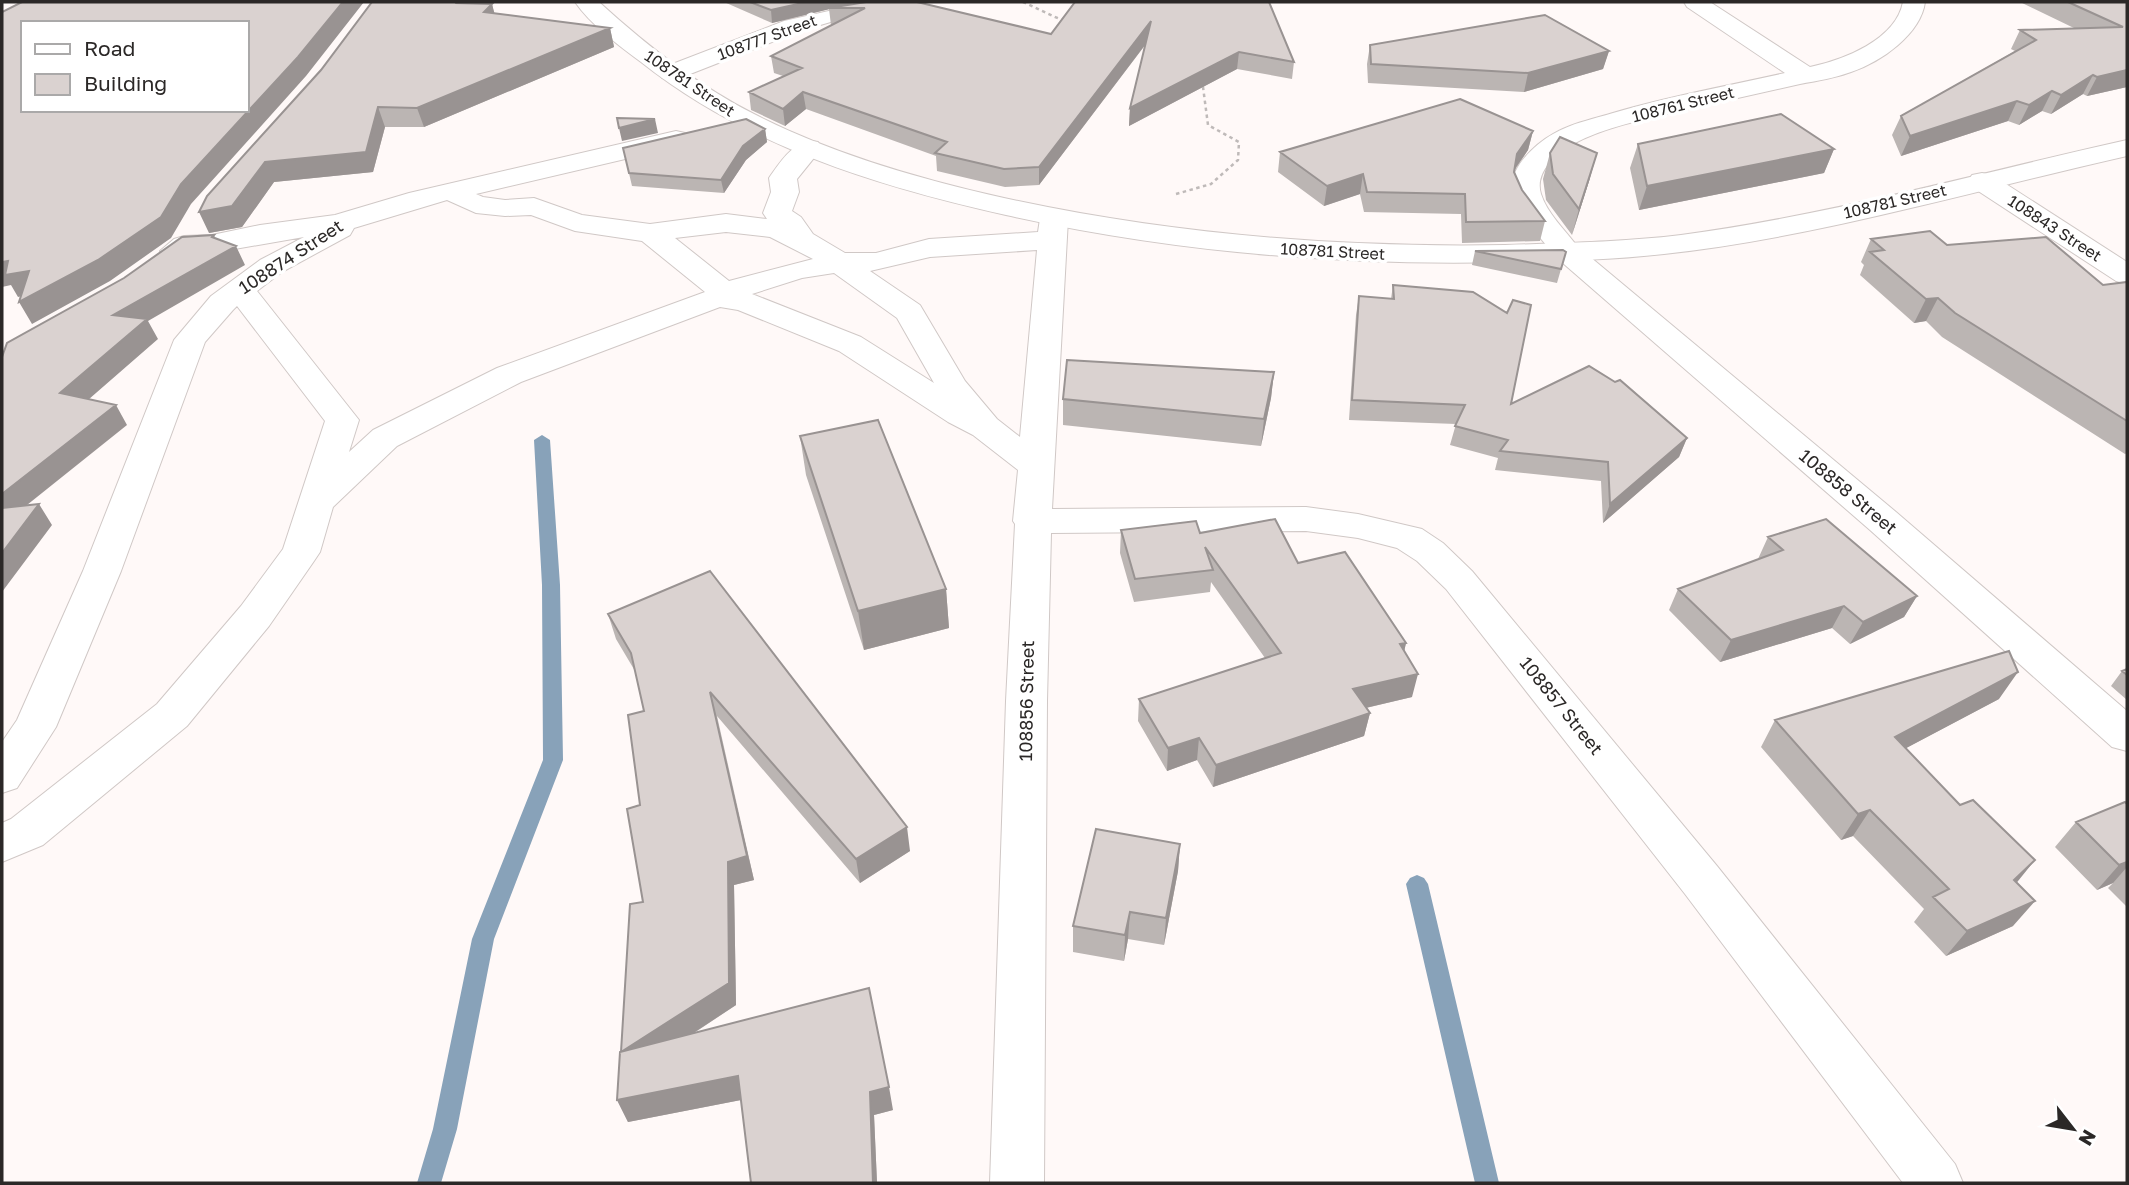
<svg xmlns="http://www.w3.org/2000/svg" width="2129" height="1185" viewBox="0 0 2129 1185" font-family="'Golos Text',sans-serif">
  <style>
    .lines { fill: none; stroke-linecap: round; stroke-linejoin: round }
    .stream { fill: #88a2b9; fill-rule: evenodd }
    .street-casing { stroke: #d0c8c6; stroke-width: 2 }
    .secondary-casing { stroke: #d0c8c6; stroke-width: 2 }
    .path { stroke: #bfbab9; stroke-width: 2.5; stroke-dasharray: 3.5 3.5; stroke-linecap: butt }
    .street { fill: #fff; fill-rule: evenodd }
    .secondary { fill: #fff; fill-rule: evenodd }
    .wall { fill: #bbb5b3 }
    .shaded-wall { fill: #999392 }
    .building { fill: #dad2d0; stroke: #999392; stroke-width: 2; fill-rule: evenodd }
    .labels { text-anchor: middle; stroke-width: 7; stroke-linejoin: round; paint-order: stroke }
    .far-street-label { font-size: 16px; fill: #2b2827; stroke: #fff }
    .street-label { font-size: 18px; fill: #2b2827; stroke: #fff }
  </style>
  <rect width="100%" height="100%" fill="#fff9f8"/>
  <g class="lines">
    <path class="stream" d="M 542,435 L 550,440 L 560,585 L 563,760 L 494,939 L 457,1129 L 441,1183 L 417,1183 L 433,1129 L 472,939 L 543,760 L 542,585 L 534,440 Z
      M 1417,875 L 1424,878 L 1428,884 L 1499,1183 L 1475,1183 L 1406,884 L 1410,878 Z"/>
    <g class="street-casing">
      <path id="street" d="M 869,2 L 918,2 L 915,7 L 907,9 L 834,21 L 800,31 L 680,78 L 671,80 L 662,78 L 659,73 L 662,68 L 784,21 Z
        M 1684,2 L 1710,2 L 1810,67 C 1843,60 1896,40 1903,2 L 1925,2 C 1921,34 1881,62 1851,72 C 1835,78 1816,81 1800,84 C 1760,93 1720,102 1680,111 C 1645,119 1605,127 1573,144 C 1557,153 1534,172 1541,194 C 1547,213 1565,230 1577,246 L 1896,512 L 2127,711 L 2127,751 L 2112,747 L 1870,530 L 1557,258 C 1544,242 1516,212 1512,192 C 1508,169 1535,144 1553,134 C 1572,123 1593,119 1613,113 C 1669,96 1728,86 1785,73 L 1687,7 Z
        M 676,131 L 685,133 L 689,139 L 685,145 L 476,194 L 483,197 L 505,200 L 534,198 L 582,215 L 650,224 L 726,214 L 767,219 L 763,213 L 771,192 L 769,178 C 781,161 796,137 818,142 L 822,148 L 797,179 L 799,192 L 792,211 L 801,217 L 813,234 L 845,253 L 876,253 L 929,239 L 1038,232 L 1040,219 L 1044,213 L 1054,210 L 1064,213 L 1068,219 L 1052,509 L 1306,507 L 1358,514 L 1422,529 L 1443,543 L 1472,571 L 1717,866 L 1955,1164 L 1963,1183 L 1903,1183 L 1685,894 L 1446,589 L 1417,561 L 1397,548 L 1358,538 L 1306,531 L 1051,533 L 1047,701 L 1044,1183 L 990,1183 L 1006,701 L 1015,524 L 1013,521 L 1018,470 L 973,435 L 948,422 L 839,351 L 738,310 L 720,307 L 521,382 L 397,446 L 333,507 L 320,552 L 314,561 L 269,626 L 187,726 L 43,845 L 2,862 L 2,823 L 11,819 L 157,704 L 241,606 L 283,549 L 325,421 L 237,306 L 233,310 L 205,342 L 121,571 L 56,727 L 17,788 L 2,793 L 2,742 L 17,720 L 83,571 L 174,340 L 211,296 L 260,260 L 304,237 L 212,253 L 191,254 L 175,260 L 165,257 L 160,251 L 174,239 L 184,236 L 212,235 L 260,225 L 335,215 L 409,193 ZM 447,200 L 476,213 L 505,216 L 531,215 L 575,231 L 642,241 L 705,292 L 497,368 L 373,430 L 349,452 L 359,420 L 257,291 L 282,272 L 350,235 L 354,228 ZM 726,232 L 770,237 L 813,259 L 729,281 L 675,238 ZM 1037,250 L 1020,437 L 997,419 L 965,381 L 920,305 L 870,271 L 930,257 ZM 834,273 L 897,318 L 934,383 L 861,337 L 752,294 L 802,278 Z
        M 1982,173 L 1992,175 L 2127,262 L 2127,284 L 2116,281 L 1972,187 L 1968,181 L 1972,175 Z"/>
    </g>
    <g class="secondary-casing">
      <path id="secondary" d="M 575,2 L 599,2 C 646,45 697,85 754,114 C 832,154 919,179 1004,198 C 1169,234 1336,248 1505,245 C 1564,243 1623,242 1681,235 C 1831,215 1979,173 2127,140 L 2127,156 C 1976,190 1819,237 1664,254 C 1613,260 1561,261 1509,262 C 1340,266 1172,252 1006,215 C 876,186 747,146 641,62 C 618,45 591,25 575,2 Z"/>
    </g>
    <path class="path" d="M 1023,2 L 1066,22
      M 1176,194 L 1211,184 L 1238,160 L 1239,142 L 1208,125 L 1203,87 L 1198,84"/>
    <use href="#street" class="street"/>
    <use href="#secondary" class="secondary"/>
  </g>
  <path class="wall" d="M 372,2 L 468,2 L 467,3 L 492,4 L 494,13 L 610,28 L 614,47 L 424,127 L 385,127 L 373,172 L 274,182 L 242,227 L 209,233 L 321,70 Z
    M 724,2 L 859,2 L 844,5 L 1051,34 L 1075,2 L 1294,62 L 1292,79 L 1237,69 L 1129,126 L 1130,108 L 1146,44 L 1039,185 L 1005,187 L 937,171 L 936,156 L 806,109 L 785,126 L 751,110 L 749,92 L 783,76 L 774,73 L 771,56 L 833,25 L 831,25 L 829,9 L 772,23 Z
    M 2020,2 L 2127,2 L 2127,87 L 2087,96 L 2083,94 L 2051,114 L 2042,111 L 2019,125 L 2008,121 L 1901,156 L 1892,135 L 1901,116 L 2015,51 L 2011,49 L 2020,30 L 2076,29 Z
    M 1370,45 L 1609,51 L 1603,69 L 1524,92 L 1368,83 L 1367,64 Z
    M 765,129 L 767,142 L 746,160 L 724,193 L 632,186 L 623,148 Z
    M 1533,131 L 1528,150 L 1515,170 L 1514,172 L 1522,190 L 1545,221 L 1540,241 L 1462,243 L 1461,214 L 1364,212 L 1360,194 L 1324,206 L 1278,172 L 1280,152 Z
    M 1638,144 L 1834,149 L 1824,173 L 1639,210 L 1630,168 Z
    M 1550,153 L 1590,178 L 1572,235 L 1546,200 L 1543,179 Z
    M 1871,239 L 1947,245 L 2103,285 L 2127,282 L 2127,453 L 2125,454 L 1942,337 L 1926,321 L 1914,323 L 1860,275 L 1864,265 L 1861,262 Z
    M 1475,251 L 1566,252 L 1557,283 L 1472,265 Z
    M 1393,285 L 1511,404 L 1687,438 L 1679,457 L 1603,523 L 1601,481 L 1495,470 L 1498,458 L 1450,445 L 1456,424 L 1349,420 L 1356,315 L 1359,296 L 1391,299 Z
    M 1274,372 L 1271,398 L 1261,446 L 1063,425 L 1063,399 Z
    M 800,436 L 946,589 L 949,628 L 864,650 L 806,475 Z
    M 1121,530 L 1200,533 L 1298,563 L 1406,643 L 1404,651 L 1412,697 L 1366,708 L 1370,713 L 1364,736 L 1213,787 L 1197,760 L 1167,771 L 1138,721 L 1139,699 L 1265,658 L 1211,582 L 1210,592 L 1134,602 L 1120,553 Z
    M 1768,537 L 1917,596 L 1904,617 L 1850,644 L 1832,628 L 1720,662 L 1669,610 L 1678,589 L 1758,559 Z
    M 710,571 L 910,851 L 860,883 L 717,716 L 754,880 L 734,885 L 736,1005 L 694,1033 L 893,1110 L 874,1115 L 877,1183 L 751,1183 L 741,1100 L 628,1122 L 617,1100 L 643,902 L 640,805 L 644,711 L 635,671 L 616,639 L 608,614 Z
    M 2127,669 L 2127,700 L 2111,686 L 2122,671 Z
    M 1999,699 L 1906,748 L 2017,882 L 2013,926 L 1946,956 L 1914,922 L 1924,909 L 1853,836 L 1841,840 L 1761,747 L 1775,720 Z
    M 2127,804 L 2127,907 L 2108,888 L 2113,883 L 2097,890 L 2055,847 L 2076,822 Z
    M 1180,844 L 1178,871 L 1164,945 L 1128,939 L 1124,961 L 1073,952 L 1073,926 Z"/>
  <path class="shaded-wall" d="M 343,2 L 364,2 L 306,76 L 191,204 L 171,238 L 110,281 L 32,324 L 19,302 L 35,293 L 18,297 L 11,285 L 2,287 L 2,262 Z
    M 807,2 L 859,2 L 772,23 L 771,10 Z
    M 492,4 L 497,23 L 484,12 Z
    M 1151,21 L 1151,37 L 1039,185 L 1039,167 Z
    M 610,28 L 614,47 L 424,127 L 417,108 Z
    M 1609,51 L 1603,69 L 1524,92 L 1528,73 Z
    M 1239,52 L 1237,69 L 1129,126 L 1130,108 Z
    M 2127,70 L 2127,87 L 2087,96 L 2097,77 Z
    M 2093,75 L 2083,94 L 2051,114 L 2061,95 Z
    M 2052,91 L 2042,111 L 2019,125 L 2029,105 Z
    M 803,92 L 806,109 L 785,126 L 783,109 Z
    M 2017,101 L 2008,121 L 1901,156 L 1910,136 Z
    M 378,107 L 385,127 L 373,172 L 274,182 L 242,227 L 209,233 L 199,212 L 265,162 Z
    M 655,119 L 658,133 L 622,141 L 619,128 Z
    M 765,129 L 767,142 L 746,160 L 724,193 L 721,180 L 743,146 Z
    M 1533,131 L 1528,150 L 1512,173 L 1517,154 Z
    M 1834,149 L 1824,173 L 1639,210 L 1647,186 Z
    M 1597,153 L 1590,178 L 1572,235 L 1579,209 Z
    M 1363,174 L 1360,194 L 1324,206 L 1327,186 Z
    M 214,235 L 222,254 L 236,246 L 245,265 L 148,321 L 158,339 L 73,413 L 60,393 L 113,315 Z
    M 1938,298 L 1926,321 L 1914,323 L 1926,299 Z
    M 1274,372 L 1271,398 L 1261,446 L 1264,419 Z
    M 116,405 L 127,425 L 2,525 L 2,494 Z
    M 1687,438 L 1679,457 L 1603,523 L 1610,504 Z
    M 39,504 L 52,525 L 2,592 L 2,553 Z
    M 946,589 L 949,628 L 864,650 L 858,611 Z
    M 1917,596 L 1904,617 L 1850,644 L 1863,622 Z
    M 1844,606 L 1832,628 L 1720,662 L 1731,640 Z
    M 1406,643 L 1401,666 L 1400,644 Z
    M 2018,672 L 1999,699 L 1878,763 L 1895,737 Z
    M 1418,674 L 1412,697 L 1348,712 L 1353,689 Z
    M 710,692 L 754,880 L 734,885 L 736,1005 L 631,1074 L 621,1052 Z
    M 1370,713 L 1364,736 L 1213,787 L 1216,765 Z
    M 1199,738 L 1197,760 L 1167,771 L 1168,748 Z
    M 1870,810 L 1853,836 L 1841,840 L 1858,814 Z
    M 907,827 L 910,851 L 860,883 L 856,859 Z
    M 1180,844 L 1178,871 L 1164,945 L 1166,918 Z
    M 2035,860 L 2014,886 L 2014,880 Z
    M 2127,862 L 2127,867 L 2113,883 L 2097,890 L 2119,865 Z
    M 2035,901 L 2013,926 L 1946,956 L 1967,931 Z
    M 1130,912 L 1128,939 L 1124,961 L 1125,935 Z
    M 738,1076 L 746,1099 L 628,1122 L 617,1100 Z
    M 889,1087 L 893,1110 L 874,1115 L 877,1183 L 873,1183 L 870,1092 Z"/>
  <path class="building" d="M 22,2 L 343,2 L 298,57 L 181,184 L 161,217 L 98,260 L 19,302 L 29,271 L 5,275 L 8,261 L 2,262 L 2,12 ZM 23,23 L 247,23 L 247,110 L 23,110 Z
    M 372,2 L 458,2 L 457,3 L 492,4 L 484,12 L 610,28 L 417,108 L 378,107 L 366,152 L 265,162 L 232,206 L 199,212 L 207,196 L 321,70 Z
    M 750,2 L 807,2 L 771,10 Z
    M 866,2 L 917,2 L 1051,34 L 1075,2 L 1269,2 L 1294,62 L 1239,52 L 1130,108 L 1151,21 L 1039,167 L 1004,169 L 935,153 L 947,142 L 803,92 L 783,109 L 749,92 L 802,68 L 771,56 L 865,8 L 829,8 Z
    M 2068,2 L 2127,2 L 2127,70 L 2097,77 L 2093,75 L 2061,95 L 2052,91 L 2029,105 L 2017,101 L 1910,136 L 1901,116 L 2036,40 L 2020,30 L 2123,27 Z
    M 1545,15 L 1609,51 L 1528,73 L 1371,64 L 1370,45 Z
    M 1460,99 L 1533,131 L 1517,154 L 1514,172 L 1522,190 L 1545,221 L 1466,222 L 1465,194 L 1367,192 L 1363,174 L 1327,186 L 1280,152 Z
    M 1781,114 L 1834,149 L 1647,186 L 1638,144 Z
    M 617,118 L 655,119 L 619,128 Z
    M 746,119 L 765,129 L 743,146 L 721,180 L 629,173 L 623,148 Z
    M 1560,137 L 1597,153 L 1579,209 L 1553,174 L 1550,153 Z
    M 1930,231 L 1947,245 L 2046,237 L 2103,285 L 2127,282 L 2127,421 L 1955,313 L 1938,298 L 1926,299 L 1870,252 L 1884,250 L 1871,239 Z
    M 214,235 L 212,237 L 236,246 L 113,315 L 147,319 L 60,393 L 116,405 L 2,494 L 2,357 L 7,343 L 124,278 L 182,237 Z
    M 1563,250 L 1566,252 L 1561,269 L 1475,251 Z
    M 1393,285 L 1473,292 L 1507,313 L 1513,300 L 1531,305 L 1511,404 L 1589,366 L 1615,382 L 1620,380 L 1687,438 L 1610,504 L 1608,462 L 1500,451 L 1508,440 L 1455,426 L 1465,405 L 1352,400 L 1359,296 L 1394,299 Z
    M 1067,360 L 1274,372 L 1264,419 L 1063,399 Z
    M 878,420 L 946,589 L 858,611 L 800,436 Z
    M 39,504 L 2,553 L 2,508 Z
    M 1275,519 L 1298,563 L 1345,552 L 1406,643 L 1400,644 L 1418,674 L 1353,689 L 1370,713 L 1216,765 L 1199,738 L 1168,748 L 1139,699 L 1281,653 L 1205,547 L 1213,570 L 1135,579 L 1121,530 L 1196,521 L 1200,533 Z
    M 1826,519 L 1917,596 L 1863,622 L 1844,606 L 1731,640 L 1678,589 L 1783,550 L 1768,537 Z
    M 710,571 L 907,827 L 856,859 L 710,692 L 747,856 L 728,862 L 729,983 L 621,1052 L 630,904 L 643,902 L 627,809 L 640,805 L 628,715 L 644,711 L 631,653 L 608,614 Z
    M 2009,651 L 2018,672 L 1895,737 L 1960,805 L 1973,800 L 2035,860 L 2014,880 L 2035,901 L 1967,931 L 1933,897 L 1949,889 L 1870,810 L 1858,814 L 1775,720 Z
    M 2127,669 L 2127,675 L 2122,671 Z
    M 2125,802 L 2127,804 L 2127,862 L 2119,865 L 2076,822 Z
    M 1096,829 L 1180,844 L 1166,918 L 1130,912 L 1125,935 L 1073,926 Z
    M 869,988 L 889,1087 L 870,1092 L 873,1183 L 751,1183 L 738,1076 L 617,1100 L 620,1052 Z"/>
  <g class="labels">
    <g class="far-street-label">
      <text transform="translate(767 37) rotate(-20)" y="6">108777 Street</text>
      <text transform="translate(690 83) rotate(34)" y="6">108781 Street</text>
      <text transform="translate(1683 104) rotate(-14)" y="6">108761 Street</text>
      <text transform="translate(1895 201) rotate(-13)" y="6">108781 Street</text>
      <text transform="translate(2055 228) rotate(33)" y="6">108843 Street</text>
      <text transform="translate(1333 251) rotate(3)" y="6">108781 Street</text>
    </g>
    <g class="street-label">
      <text transform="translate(291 257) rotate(-33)" y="6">108874 Street</text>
      <text transform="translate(1848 492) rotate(40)" y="6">108858 Street</text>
      <text transform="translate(1027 701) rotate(-89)" y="6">108856 Street</text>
      <text transform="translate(1561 706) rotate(51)" y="6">108857 Street</text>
    </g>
  </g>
  <rect width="2129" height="1185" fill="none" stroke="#2b2827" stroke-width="7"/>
  <rect x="21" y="21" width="228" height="91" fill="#ffffff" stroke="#aaa9a9" stroke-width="2"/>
  <rect x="35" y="44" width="35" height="10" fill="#ffffff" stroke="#aaa9a9" stroke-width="2"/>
  <text x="84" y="56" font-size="21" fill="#2b2827">Road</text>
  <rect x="35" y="74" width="35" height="21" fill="#dad2d0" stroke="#aaa9a9" stroke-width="2"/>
  <text x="84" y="91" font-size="21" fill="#2b2827">Building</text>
  <g transform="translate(2073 1129) rotate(121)" stroke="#ffffff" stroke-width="5" paint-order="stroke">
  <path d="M0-5L12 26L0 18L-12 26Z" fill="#2b2827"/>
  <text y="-10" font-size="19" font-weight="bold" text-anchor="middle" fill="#2b2827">N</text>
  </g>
</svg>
